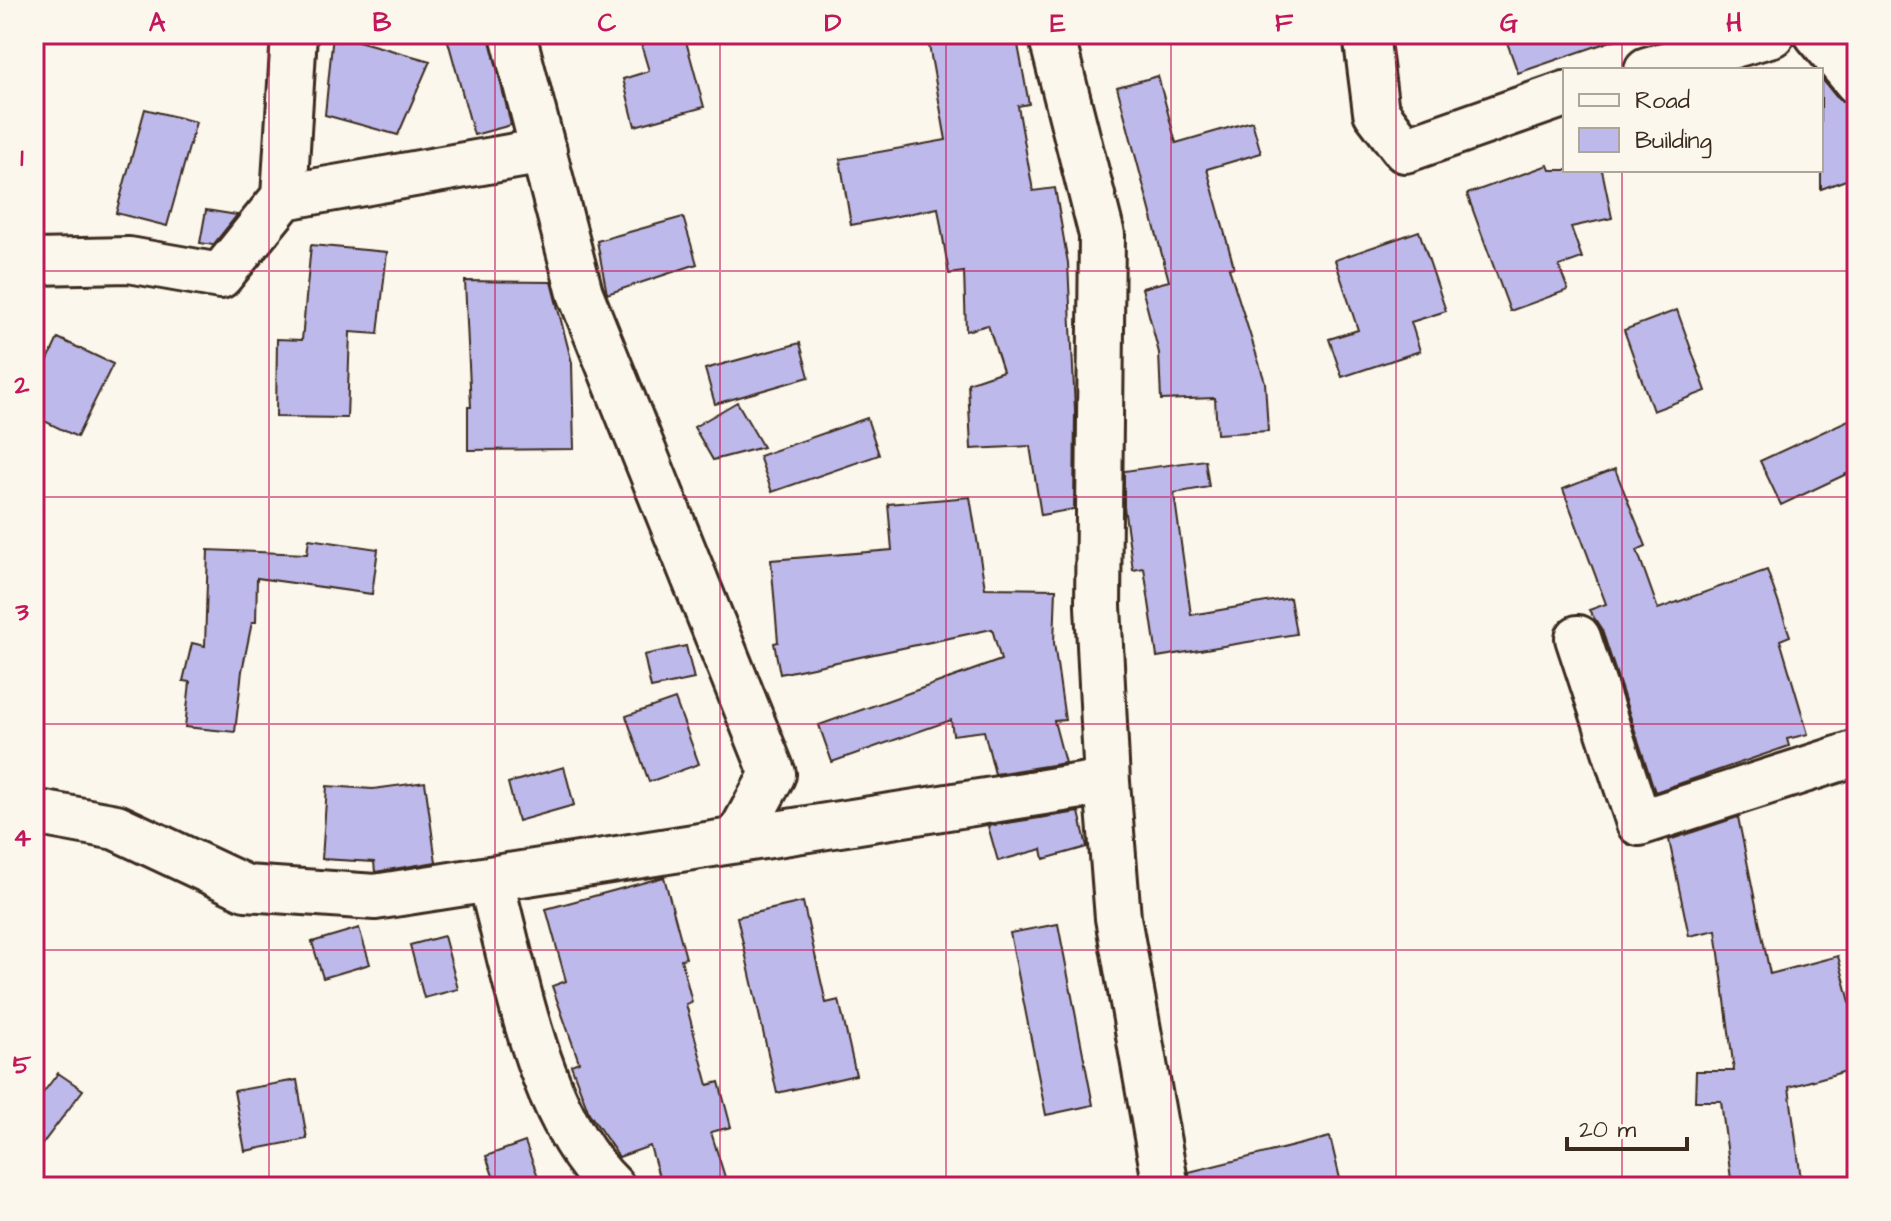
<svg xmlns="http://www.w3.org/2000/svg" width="1891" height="1221" viewBox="0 0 1891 1221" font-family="'Architects Daughter',sans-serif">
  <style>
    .building { fill: #beb9eb; stroke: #3b2a1e; stroke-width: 2 }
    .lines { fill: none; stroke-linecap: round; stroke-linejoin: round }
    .minor-casing { stroke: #3b2a1e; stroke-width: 50 }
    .minor { stroke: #fbf7ec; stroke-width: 44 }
    .grid { fill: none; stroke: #c2185b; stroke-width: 2; stroke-opacity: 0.55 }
    .neatline { fill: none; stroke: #c2185b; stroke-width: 3 }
    .grid-label { font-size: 26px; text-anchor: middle; font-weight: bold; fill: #c2185b }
  </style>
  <rect width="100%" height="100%" fill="#fbf7ec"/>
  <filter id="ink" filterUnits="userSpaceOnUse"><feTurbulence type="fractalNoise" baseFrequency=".0125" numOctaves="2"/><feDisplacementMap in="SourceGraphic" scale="16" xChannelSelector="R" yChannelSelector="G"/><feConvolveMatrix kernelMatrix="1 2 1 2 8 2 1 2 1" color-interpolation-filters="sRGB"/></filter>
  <g filter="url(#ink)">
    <path class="building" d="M 333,34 L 430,61 L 398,135 L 325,115 Z
      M 446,34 L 489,34 L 511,125 L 474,135 Z
      M 667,34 L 684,34 L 704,107 L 635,126 L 623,79 L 649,71 L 640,41 Z
      M 927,34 L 1016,34 L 1029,104 L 1018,106 L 1033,191 L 1055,188 L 1068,263 L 1075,410 L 1074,509 L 1041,515 L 1030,446 L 971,449 L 968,383 L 1003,371 L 988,325 L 966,331 L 964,272 L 949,274 L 938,208 L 851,225 L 840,159 L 946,140 Z
      M 1504,34 L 1616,34 L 1617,39 L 1518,73 Z
      M 1158,76 L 1176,143 L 1252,121 L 1261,153 L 1207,169 L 1234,267 L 1229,268 L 1265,382 L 1268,431 L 1217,434 L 1215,398 L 1161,400 L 1159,353 L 1142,288 L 1169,281 L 1117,87 Z
      M 1821,78 L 1838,99 L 1852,106 L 1857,119 L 1857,176 L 1821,189 Z
      M 145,109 L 196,122 L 167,226 L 116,213 Z
      M 1548,165 L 1550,170 L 1602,170 L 1612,218 L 1571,227 L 1582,258 L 1559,266 L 1568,290 L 1510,311 L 1467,194 Z
      M 206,210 L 237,215 L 213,245 L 200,243 Z
      M 683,217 L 697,264 L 607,294 L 597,241 Z
      M 1419,231 L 1446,311 L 1411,322 L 1420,351 L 1342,377 L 1329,339 L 1358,330 L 1335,260 Z
      M 311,245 L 387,252 L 378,334 L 350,332 L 347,418 L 276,417 L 277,339 L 302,340 Z
      M 465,281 L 551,282 L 572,363 L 574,449 L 468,450 L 468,407 L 471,407 Z
      M 1677,310 L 1706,391 L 1653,411 L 1624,330 Z
      M 58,338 L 113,364 L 77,437 L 34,416 L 34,390 Z
      M 800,343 L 809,377 L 715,404 L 705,369 Z
      M 737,402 L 763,447 L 713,460 L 694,427 Z
      M 1857,416 L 1857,469 L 1781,505 L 1760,461 Z
      M 867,418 L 879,455 L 772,492 L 759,456 Z
      M 1205,460 L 1209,487 L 1174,493 L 1191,615 L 1290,598 L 1296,634 L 1157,657 L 1144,568 L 1133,570 L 1124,507 L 1124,471 Z
      M 1615,469 L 1646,546 L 1637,550 L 1658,609 L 1767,570 L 1790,636 L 1780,640 L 1808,734 L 1787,739 L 1789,746 L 1655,792 L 1602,630 L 1589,610 L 1606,604 L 1563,489 Z
      M 970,497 L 985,588 L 1056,589 L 1054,643 L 1065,720 L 1054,721 L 1065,763 L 995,774 L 984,731 L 953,735 L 951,720 L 832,762 L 819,725 L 1001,660 L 992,629 L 780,674 L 774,643 L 778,642 L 771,560 L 892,550 L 888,504 Z
      M 309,539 L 378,549 L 372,594 L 257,578 L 256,622 L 252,622 L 242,671 L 235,732 L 185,727 L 190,682 L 183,681 L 192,643 L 205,646 L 208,550 L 307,554 Z
      M 686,646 L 694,679 L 651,688 L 644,655 Z
      M 675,699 L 699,764 L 649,782 L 626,716 Z
      M 564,767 L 574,805 L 518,821 L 508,783 Z
      M 425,782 L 436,862 L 375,872 L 374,862 L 322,859 L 327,786 L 373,789 Z
      M 1079,812 L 1087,847 L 1044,859 L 1042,849 L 998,861 L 988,826 Z
      M 1738,817 L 1770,974 L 1838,956 L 1857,1029 L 1857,1068 L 1789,1087 L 1802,1187 L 1732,1187 L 1721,1101 L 1695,1101 L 1696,1071 L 1734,1071 L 1716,930 L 1689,936 L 1669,840 Z
      M 664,877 L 686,958 L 681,959 L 692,1002 L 686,1004 L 708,1085 L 719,1082 L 731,1127 L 711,1132 L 728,1187 L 662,1187 L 650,1146 L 619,1157 L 589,1113 L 571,1065 L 579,1062 L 552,986 L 566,981 L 546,909 Z
      M 803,902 L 826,1003 L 839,1000 L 856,1075 L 777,1093 L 737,917 Z
      M 1058,924 L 1093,1105 L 1046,1115 L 1010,933 Z
      M 359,928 L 370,964 L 323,978 L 312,942 Z
      M 444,936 L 458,989 L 424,998 L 410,945 Z
      M 58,1073 L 83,1090 L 34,1155 L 34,1105 Z
      M 297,1080 L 307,1139 L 245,1151 L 234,1091 Z
      M 1330,1137 L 1342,1187 L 1190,1187 L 1189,1172 Z
      M 525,1142 L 542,1187 L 497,1187 L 486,1156 Z"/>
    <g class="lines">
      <g class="minor-casing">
        <path id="minor" d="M 513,34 L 580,293 L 773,774 L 737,840
          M 1051,34 L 1102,235 L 1098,606 L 1107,782 L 1118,918 L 1166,1187
          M 1366,34 L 1376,112 L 1405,150 L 1565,94
          M 1817,34 L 1857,82
          M 1647,70 L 1772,34
          M 284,197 L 294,34
          M 34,262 L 129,260 L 220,276 L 284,197 L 544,151
          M 1578,638 L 1639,823 L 1857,753
          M 34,812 L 116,827 L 246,888 L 375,897 L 1107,782
          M 490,879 C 517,977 537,1114 612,1187"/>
      </g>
      <use href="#minor" class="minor"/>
    </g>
  </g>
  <path class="grid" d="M 269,34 L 269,1187M 495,34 L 495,1187M 720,34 L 720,1187M 946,34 L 946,1187M 1171,34 L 1171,1187M 1396,34 L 1396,1187M 1622,34 L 1622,70M 1622,170 L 1622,1187M 34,271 L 1857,271M 34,497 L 1857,497M 34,724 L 1857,724M 34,950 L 1857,950"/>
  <rect width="1891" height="1221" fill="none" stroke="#fbf7ec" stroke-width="88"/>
  <rect x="1563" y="68" width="260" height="104" fill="#fbf7ec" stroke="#aea59a" stroke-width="2"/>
  <rect x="1579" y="94" width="40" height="12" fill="#fbf7ec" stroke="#aea59a" stroke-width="2"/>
  <text x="1635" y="108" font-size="24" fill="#3b2a1e">Road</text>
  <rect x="1579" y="128" width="40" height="24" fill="#beb9eb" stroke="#aea59a" stroke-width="2"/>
  <text x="1635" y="148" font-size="24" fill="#3b2a1e">Building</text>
  <path d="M1567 1137v12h120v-12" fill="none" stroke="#3b2a1e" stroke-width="4"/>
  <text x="1579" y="1137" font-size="24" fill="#3b2a1e" stroke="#fbf7ec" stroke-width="6" paint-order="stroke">20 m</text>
  <rect x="44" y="44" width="1803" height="1133" class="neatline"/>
  <g class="grid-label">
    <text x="157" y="31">A</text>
    <text x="382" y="31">B</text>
    <text x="607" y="31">C</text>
    <text x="833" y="31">D</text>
    <text x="1058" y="31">E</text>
    <text x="1284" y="31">F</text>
    <text x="1509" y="31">G</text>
    <text x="1734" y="31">H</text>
    <text x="22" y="166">1</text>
    <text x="22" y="393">2</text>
    <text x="22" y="620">3</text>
    <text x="22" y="846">4</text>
    <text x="22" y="1073">5</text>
  </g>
</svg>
